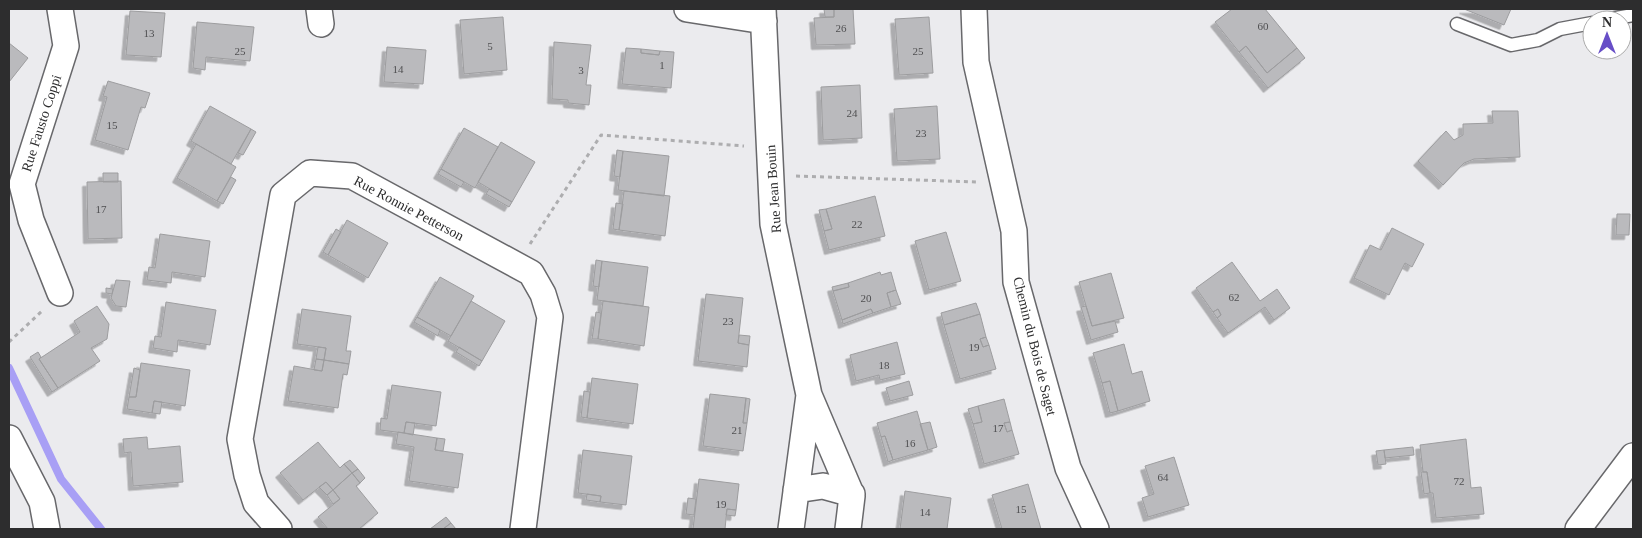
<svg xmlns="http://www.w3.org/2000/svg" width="1642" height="538" viewBox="0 0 1642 538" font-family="Georgia,serif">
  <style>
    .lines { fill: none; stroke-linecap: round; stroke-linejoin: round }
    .stream { stroke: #a89ff5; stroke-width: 8 }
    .building { fill: #bababd; stroke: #9d9d9f; filter: url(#shadow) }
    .service-casing { stroke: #68686b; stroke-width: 15 }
    .minor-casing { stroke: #68686b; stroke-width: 28 }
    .path { stroke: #adadaf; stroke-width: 3; stroke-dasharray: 4 4; stroke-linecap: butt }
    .service { stroke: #fff; stroke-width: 12 }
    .minor { stroke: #fff; stroke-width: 25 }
    .labels { text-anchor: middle; stroke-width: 5; stroke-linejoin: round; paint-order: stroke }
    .number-label { font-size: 11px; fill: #505052 }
    .street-label { font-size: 14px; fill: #2d2d2e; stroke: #fff }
  </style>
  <defs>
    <filter id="shadow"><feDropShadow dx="-4.5" dy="4.5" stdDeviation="0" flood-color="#0004"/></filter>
  </defs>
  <rect width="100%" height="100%" fill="#ebebee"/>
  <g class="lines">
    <path class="stream" d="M 9,368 L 61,479 L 101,529"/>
  </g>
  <path class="building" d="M 824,9 L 834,9 L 834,17 L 825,17 Z
    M 834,9 L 853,9 L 855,44 L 816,45 L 814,18 L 834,17 Z
    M 1232,9 L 1265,9 L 1297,48 L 1267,73 L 1246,46 L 1239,52 L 1215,22 Z
    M 1464,9 L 1511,9 L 1504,25 Z
    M 130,11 L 165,13 L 161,57 L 126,55 Z
    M 503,17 L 507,70 L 464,74 L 460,20 Z
    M 929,17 L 933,73 L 899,75 L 895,19 Z
    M 197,22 L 254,27 L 250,61 L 206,57 L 205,70 L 193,68 Z
    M 554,42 L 591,45 L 586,85 L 591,85 L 589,105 L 568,103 L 568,100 L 552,99 Z
    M 9,43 L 28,58 L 9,82 Z
    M 1246,46 L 1267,73 L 1297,48 L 1305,58 L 1268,88 L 1239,52 Z
    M 387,47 L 426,50 L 423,84 L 384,82 Z
    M 626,48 L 641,49 L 641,53 L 659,55 L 660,51 L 674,52 L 671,88 L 622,84 Z
    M 641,49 L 660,51 L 659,55 L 641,53 Z
    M 108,81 L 150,93 L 145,108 L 141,107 L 128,150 L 95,140 L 107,97 L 103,96 Z
    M 860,85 L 862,138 L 823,140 L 821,87 Z
    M 210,106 L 251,129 L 231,164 L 191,141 Z
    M 937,106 L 940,159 L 897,161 L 894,109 Z
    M 1492,111 L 1518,111 L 1520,157 L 1474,159 L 1464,163 L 1443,185 L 1418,161 L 1446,131 L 1454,140 L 1463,135 L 1463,124 L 1493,123 Z
    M 464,128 L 498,147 L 475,188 L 441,169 Z
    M 251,129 L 256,132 L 243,155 L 238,153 Z
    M 501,142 L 535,162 L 512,202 L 478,182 Z
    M 196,144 L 236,167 L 217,201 L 177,178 Z
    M 617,150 L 623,151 L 620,177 L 614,176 Z
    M 623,151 L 669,156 L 664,196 L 618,190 Z
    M 441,169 L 464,182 L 461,187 L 438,174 Z
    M 103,173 L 118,173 L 118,182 L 103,182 Z
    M 231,177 L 236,180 L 223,204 L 217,201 Z
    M 121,181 L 122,238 L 88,239 L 87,182 Z
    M 489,189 L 512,202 L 509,207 L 486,194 Z
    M 624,191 L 670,196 L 665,236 L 619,230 Z
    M 875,196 L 885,236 L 829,250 L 824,231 L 832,229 L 826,209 Z
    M 616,203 L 623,204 L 619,230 L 613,229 Z
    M 826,209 L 832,229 L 824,231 L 819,210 Z
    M 1617,214 L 1630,214 L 1629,235 L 1616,235 Z
    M 347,220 L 388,243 L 368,278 L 328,255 Z
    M 1392,228 L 1424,244 L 1412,267 L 1405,263 L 1389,295 L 1354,278 L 1370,245 L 1381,250 Z
    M 336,229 L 341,232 L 328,255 L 323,252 Z
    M 946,232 L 961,281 L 929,290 L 915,241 Z
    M 160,234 L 210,241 L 205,277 L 172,272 L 171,283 L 147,280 L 149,267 L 155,268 Z
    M 596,260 L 602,261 L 599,287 L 593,286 Z
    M 602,261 L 648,267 L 643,306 L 597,300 Z
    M 1232,262 L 1260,301 L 1277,289 L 1290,308 L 1274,320 L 1265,307 L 1228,333 L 1217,318 L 1221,315 L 1218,309 L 1213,312 L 1196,288 Z
    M 880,272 L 881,275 L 891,272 L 896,290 L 887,293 L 891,307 L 873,313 L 871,309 L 842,320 L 833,291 L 849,287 L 848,283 Z
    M 1111,273 L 1124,318 L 1092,326 L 1079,282 Z
    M 440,277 L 474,296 L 451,336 L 417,317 Z
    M 116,280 L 130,281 L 126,307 L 116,306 L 111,298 Z
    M 848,283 L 849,287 L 833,291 L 832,287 Z
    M 106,288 L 113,289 L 112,294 L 106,293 Z
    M 896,290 L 901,304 L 891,307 L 887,293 Z
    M 706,294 L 743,298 L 738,343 L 749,345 L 747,367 L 698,361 Z
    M 471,301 L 505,321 L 482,361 L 448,341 Z
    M 603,301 L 649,307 L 644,346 L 598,339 Z
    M 166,302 L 216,310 L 210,345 L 178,340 L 177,352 L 153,348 L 155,336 L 161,337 Z
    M 976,303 L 980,314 L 944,325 L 941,313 Z
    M 97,306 L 109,324 L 107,339 L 91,348 L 100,361 L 58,388 L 39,359 L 80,332 L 74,321 Z
    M 1086,306 L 1092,326 L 1115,321 L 1118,332 L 1091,340 L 1081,307 Z
    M 302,309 L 351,316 L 346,351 L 351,351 L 349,364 L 324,360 L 326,348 L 297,344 Z
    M 871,309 L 873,313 L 843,324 L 842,320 Z
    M 1218,309 L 1221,315 L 1217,318 L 1213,312 Z
    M 596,312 L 601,313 L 598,339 L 592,339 Z
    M 980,314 L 986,337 L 980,339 L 983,347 L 989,345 L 996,369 L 960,379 L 944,325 Z
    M 417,317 L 440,330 L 438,336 L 414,322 Z
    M 739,335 L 750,336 L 749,345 L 738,343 Z
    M 986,337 L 989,345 L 983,347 L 980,339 Z
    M 897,342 L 905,374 L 880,380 L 879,375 L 856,381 L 850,355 Z
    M 1124,344 L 1132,374 L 1142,371 L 1150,401 L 1118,411 L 1110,381 L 1102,383 L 1093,353 Z
    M 318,347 L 326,348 L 324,360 L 316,359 Z
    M 459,347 L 482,361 L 479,366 L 456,352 Z
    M 38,352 L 41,357 L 39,359 L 58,388 L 52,392 L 30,357 Z
    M 316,359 L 324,360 L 322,371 L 314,370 Z
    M 324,360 L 349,364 L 347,375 L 343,374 L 338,408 L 288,401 L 294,366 L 322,371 Z
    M 141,363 L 190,370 L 185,406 L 154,401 L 152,413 L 127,409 L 129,397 L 136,397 Z
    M 134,368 L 140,370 L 136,397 L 129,397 Z
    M 592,378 L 638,384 L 633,424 L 587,418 Z
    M 909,381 L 913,395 L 890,401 L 886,388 Z
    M 1110,381 L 1118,411 L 1110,413 L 1102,383 Z
    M 392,385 L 441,392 L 436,426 L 406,422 L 404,433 L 380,430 L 381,418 L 387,419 Z
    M 584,391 L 590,392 L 587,418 L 581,417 Z
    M 710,394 L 746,398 L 743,423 L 747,423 L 743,451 L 703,446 Z
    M 746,398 L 750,399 L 747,423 L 743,423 Z
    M 1004,399 L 1010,422 L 1004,423 L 1007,432 L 1012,430 L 1019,454 L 984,464 L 973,424 L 982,422 L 978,406 Z
    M 154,401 L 162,402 L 160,414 L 152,413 Z
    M 978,406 L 982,422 L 973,424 L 968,409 Z
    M 917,411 L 928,450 L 893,460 L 885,436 L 881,437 L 877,423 Z
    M 406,422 L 415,423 L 413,435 L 404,433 Z
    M 930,422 L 937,447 L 928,450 L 920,424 Z
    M 1010,422 L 1012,430 L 1007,432 L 1004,423 Z
    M 398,432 L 437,438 L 435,450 L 463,454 L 458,488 L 409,481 L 414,447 L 396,444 Z
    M 885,436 L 893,460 L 888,462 L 881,437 Z
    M 147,437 L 148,449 L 180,446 L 183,482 L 133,486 L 131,452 L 124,453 L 123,439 Z
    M 437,438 L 445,439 L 443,451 L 435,450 Z
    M 1466,439 L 1471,488 L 1481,487 L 1484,514 L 1436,518 L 1433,493 L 1430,493 L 1427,472 L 1423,472 L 1420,445 Z
    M 318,442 L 340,468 L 344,464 L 352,473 L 333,490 L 326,482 L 303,500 L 280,473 Z
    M 1413,447 L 1414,455 L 1385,458 L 1384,450 Z
    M 583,450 L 632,456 L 626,505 L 600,502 L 601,496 L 578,493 Z
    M 1384,450 L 1386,464 L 1378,465 L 1376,451 Z
    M 1174,457 L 1189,505 L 1148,517 L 1142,498 L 1154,494 L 1145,466 Z
    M 350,460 L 358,469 L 352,473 L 344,464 Z
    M 358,469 L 365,478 L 360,483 L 352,473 Z
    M 1421,472 L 1427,472 L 1430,493 L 1424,494 Z
    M 352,473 L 360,483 L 356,486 L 378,513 L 359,529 L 328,529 L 318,517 L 340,499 L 333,490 Z
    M 699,479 L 739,484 L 736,510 L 727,509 L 725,529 L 693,529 Z
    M 326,482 L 333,490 L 327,495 L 319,487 Z
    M 1028,484 L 1041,529 L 1002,529 L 992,495 Z
    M 333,490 L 340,499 L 333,504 L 327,495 Z
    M 905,491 L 951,498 L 947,529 L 900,529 Z
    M 587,494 L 601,496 L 600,502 L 586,500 Z
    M 688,498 L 696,499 L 694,515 L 686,514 Z
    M 727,509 L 736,510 L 735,516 L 726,515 Z
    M 446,517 L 451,523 L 443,529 L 430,529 Z
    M 451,523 L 456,529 L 443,529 Z"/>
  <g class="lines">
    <g class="service-casing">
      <path id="service" d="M 1605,20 L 1633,15
        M 1457,24 L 1511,45 L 1538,40 L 1560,29 L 1592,23"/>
    </g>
    <g class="minor-casing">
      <path id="minor" d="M 60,9 L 66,46 L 22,184 L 31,220 L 60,293
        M 319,9 L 321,24
        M 687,9 L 764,21
        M 763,9 L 773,224 L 809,395 L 852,496 L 848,529
        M 974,9 L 976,62 L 1014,231 L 1016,282 L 1068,468 L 1096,529
        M 9,438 L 42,502 L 47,529
        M 796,490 L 823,486 L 852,494
        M 279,529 L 256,503 L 247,475 L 240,439 L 283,195 L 310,173 L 352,176 L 531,273 L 543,294 L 550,317 L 523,529
        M 791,529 L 809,395
        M 1578,529 L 1633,456"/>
    </g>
    <path class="path" d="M 796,176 L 978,182
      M 530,244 L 601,135 L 744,146
      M 9,342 L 43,310"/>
    <use href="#service" class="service"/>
    <use href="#minor" class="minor"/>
  </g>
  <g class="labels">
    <g class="number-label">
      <text x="1263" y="30">60</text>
      <text x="841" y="32">26</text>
      <text x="149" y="37">13</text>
      <text x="490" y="50">5</text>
      <text x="240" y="55">25</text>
      <text x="918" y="55">25</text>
      <text x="662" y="69">1</text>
      <text x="398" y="73">14</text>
      <text x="581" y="74">3</text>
      <text x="852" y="117">24</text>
      <text x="112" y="129">15</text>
      <text x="921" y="137">23</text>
      <text x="101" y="213">17</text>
      <text x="857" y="228">22</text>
      <text x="1234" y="301">62</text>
      <text x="866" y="302">20</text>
      <text x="728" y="325">23</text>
      <text x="974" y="351">19</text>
      <text x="884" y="369">18</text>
      <text x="998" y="432">17</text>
      <text x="737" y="434">21</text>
      <text x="910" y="447">16</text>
      <text x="1163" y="481">64</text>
      <text x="1459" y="485">72</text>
      <text x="721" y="508">19</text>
      <text x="1021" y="513">15</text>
      <text x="925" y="516">14</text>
    </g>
    <g class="street-label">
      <text transform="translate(41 123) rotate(-72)" y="5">Rue Fausto Coppi</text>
      <text transform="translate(773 189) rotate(-94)" y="5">Rue Jean Bouin</text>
      <text transform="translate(409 208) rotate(28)" y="5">Rue Ronnie Petterson</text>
      <text transform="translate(1035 346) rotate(76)" y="5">Chemin du Bois de Saget</text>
    </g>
  </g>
  <rect width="1642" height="538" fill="none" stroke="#2d2d2e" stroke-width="20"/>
  <g transform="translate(1607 35)"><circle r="24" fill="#ffffff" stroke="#ababab"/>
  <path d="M0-4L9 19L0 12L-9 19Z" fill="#674ec7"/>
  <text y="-8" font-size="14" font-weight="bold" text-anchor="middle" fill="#2d2d2e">N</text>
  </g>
</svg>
